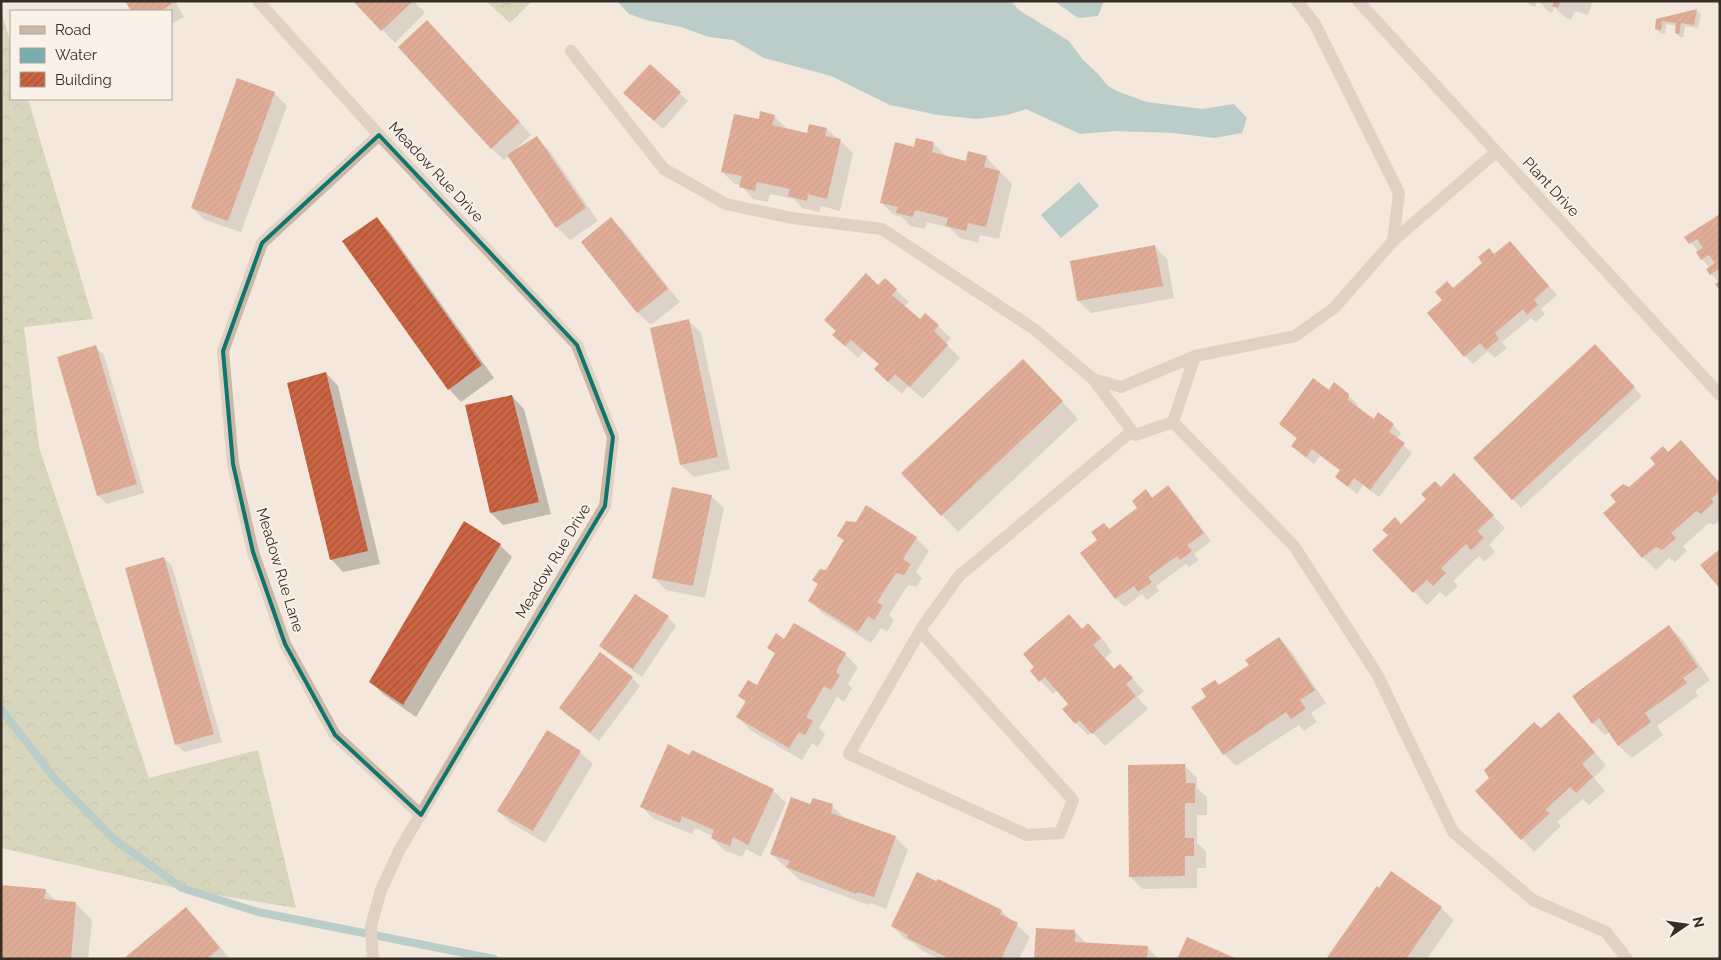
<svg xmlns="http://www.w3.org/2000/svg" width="1721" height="960" viewBox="0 0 1721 960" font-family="Raleway,sans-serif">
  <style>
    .forest { fill: url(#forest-crowns) }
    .water { fill: #79aeb1 }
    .shadow { fill: #0003 }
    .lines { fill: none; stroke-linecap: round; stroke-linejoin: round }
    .stream { stroke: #79aeb1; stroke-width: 8 }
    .building { fill: url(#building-hatch) }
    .minor { stroke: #cbb7a6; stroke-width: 12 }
    .marked { fill: none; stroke: #0f766e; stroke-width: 4; stroke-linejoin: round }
    .labels { text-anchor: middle; stroke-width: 4; stroke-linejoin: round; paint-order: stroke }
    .street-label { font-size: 15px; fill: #372d27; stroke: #faf2e8 }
  </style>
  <defs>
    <pattern id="forest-crowns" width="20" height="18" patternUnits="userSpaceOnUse" patternTransform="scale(1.25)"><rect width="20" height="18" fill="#b5c29a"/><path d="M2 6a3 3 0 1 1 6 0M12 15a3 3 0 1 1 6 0" fill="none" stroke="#949e7e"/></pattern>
    <pattern id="building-hatch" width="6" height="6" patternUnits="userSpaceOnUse" patternTransform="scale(1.25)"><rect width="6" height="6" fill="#ca6442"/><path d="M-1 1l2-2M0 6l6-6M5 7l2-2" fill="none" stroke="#a55337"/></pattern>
  </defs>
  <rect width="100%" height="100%" fill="#f3e8db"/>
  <path class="forest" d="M 486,1 L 532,1 L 510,23 Z
    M 1,10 L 11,44 L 11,99 L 28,99 L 93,319 L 24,327 L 39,447 L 149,778 L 258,750 L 296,908 L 180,889 L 1,848 Z"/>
  <path class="water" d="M 617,1 L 1011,1 L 1019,10 L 1069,41 L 1083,60 L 1097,73 L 1108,86 L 1119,92 L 1147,102 L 1202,109 L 1234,104 L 1247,118 L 1242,133 L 1214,138 L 1173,133 L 1115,131 L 1080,134 L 1026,109 L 1007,115 L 977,119 L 938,115 L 890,105 L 831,76 L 764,58 L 733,40 L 709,37 L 681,27 L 646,20 L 629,14 Z
    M 1054,1 L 1104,1 L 1098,16 L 1078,18 Z
    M 1079,182 L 1099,206 L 1061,238 L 1041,215 Z"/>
  <path class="shadow" d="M 126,1 L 175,1 L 184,17 L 171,24 L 171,11 L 132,11 Z
    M 355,1 L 414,1 L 425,13 L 395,43 Z
    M 1526,1 L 1537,1 L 1535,7 L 1530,5 Z
    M 1538,1 L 1593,1 L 1588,15 L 1575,11 L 1571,20 L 1566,18 L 1554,7 L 1552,13 L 1548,11 Z
    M 1697,11 L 1701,14 L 1698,28 L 1685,26 L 1683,37 L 1680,37 L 1676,33 L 1677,26 L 1666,24 L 1665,34 L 1660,33 L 1656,29 L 1657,20 Z
    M 440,34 L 531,135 L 517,148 L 517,149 L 537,138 L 549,150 L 598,221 L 570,240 L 557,227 L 509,156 L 504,160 L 491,148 Z
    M 650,65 L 688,101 L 663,129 L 633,102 Z
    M 274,93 L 287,106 L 241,232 L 205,220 L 192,208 Z
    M 774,116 L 787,129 L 808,134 L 827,129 L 853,153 L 840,211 L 821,206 L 819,212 L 802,208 L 794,199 L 770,194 L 768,202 L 753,199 L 741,185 L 735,184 L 722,172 L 760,120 Z
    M 933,143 L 946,156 L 967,162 L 986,157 L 1012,184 L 999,239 L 980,235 L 978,243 L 960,238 L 950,228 L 927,222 L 925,229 L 910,226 L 902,217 L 894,215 L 881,202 L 915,149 Z
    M 1720,215 L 1720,289 L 1720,283 L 1711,274 L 1710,268 L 1702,259 L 1698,253 L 1699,252 L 1686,237 Z
    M 377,219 L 389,231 L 494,378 L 461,402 L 449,389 Z
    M 611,219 L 624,231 L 680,302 L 651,325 L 638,313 L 582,242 Z
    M 1154,246 L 1167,259 L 1174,298 L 1091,313 L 1078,301 L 1071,262 Z
    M 1518,251 L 1557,295 L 1541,309 L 1545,314 L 1536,322 L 1531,318 L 1502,342 L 1507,348 L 1495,358 L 1488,351 L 1473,364 L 1465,356 L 1454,289 L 1495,256 Z
    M 885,280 L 909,302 L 904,307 L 920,321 L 925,314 L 951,338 L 946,344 L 960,358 L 923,399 L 908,386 L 902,394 L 888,382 L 880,365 L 864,351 L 858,358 L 834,335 Z
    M 688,320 L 701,333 L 730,469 L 694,477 L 681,465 L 652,329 Z
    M 95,347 L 104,355 L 144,493 L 107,504 L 98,495 Z
    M 1604,354 L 1642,396 L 1521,508 L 1475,458 Z
    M 326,373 L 338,386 L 380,564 L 343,572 L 331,559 Z
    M 1040,377 L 1078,419 L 958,532 L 903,473 Z
    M 1329,391 L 1348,395 L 1357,404 L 1356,408 L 1374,421 L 1393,425 L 1401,433 L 1397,439 L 1412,453 L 1379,497 L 1363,485 L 1357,494 L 1336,477 L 1341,471 L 1320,456 L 1314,464 L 1301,454 L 1293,446 L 1297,439 L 1280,424 Z
    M 512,396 L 524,409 L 551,514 L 503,525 L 491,513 Z
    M 1668,453 L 1720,483 L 1720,520 L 1714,525 L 1709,523 L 1683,546 L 1687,551 L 1675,562 L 1669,558 L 1656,570 L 1643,557 L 1630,489 Z
    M 1168,487 L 1177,495 L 1211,541 L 1194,554 L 1199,560 L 1189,567 L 1186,564 L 1156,586 L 1159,591 L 1147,600 L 1142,594 L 1125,607 L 1116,599 L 1082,553 L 1139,508 L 1146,491 L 1153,498 Z
    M 1441,488 L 1466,488 L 1505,528 L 1489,545 L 1495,552 L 1484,562 L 1479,556 L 1453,581 L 1458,586 L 1446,597 L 1440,592 L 1427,605 L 1374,550 Z
    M 711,496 L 724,508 L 705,598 L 666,590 L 654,578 Z
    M 866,507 L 916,538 L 929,551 L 916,572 L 922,578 L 917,587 L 908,585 L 889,615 L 894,620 L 887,632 L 881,628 L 871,643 L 822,613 L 810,600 L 819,585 L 814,580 L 826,571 L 845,542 L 838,536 L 856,524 Z
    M 500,545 L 512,557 L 416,717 L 383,694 L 371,682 Z
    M 164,558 L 172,566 L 222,742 L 184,752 L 176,744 Z
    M 635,596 L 668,617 L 676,626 L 642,677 L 609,654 L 601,646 Z
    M 1069,615 L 1083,630 L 1088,625 L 1101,637 L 1112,652 L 1105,658 L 1115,670 L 1132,678 L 1144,691 L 1137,697 L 1148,709 L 1105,746 L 1092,732 L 1088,735 L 1076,723 L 1070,705 L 1057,690 L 1053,694 L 1031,671 Z
    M 1669,627 L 1682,639 L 1710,680 L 1695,691 L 1698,696 L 1657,726 L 1663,735 L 1632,758 L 1619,746 L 1610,732 L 1605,735 L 1593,723 Z
    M 1279,638 L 1291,651 L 1326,703 L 1311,713 L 1317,722 L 1304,731 L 1299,725 L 1236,766 L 1224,754 L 1220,686 L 1251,666 Z
    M 785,640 L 845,654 L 858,667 L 848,684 L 852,688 L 844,702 L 837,697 L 819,728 L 825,734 L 818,747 L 812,743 L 802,760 L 750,730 L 738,717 L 746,703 L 739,696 L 757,686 L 776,655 L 769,648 Z
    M 632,678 L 640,686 L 599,741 L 569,716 Z
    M 1571,726 L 1606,765 L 1594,778 L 1605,791 L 1589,805 L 1583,799 L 1557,822 L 1561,826 L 1534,852 L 1477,791 L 1541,730 Z
    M 580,752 L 593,764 L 545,843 L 511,823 L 498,811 Z
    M 690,756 L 773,790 L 786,803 L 761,857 L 746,849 L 742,857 L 725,851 L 712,838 L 713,836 L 695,828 L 692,834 L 654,819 L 641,806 Z
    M 1184,765 L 1197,778 L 1197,788 L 1207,797 L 1207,815 L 1197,815 L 1197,843 L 1206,851 L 1206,868 L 1197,868 L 1197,888 L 1143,889 L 1130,877 Z
    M 832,806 L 845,818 L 895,837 L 908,850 L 886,909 L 870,903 L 869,905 L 800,880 L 771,854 Z
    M 45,890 L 56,901 L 75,903 L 92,920 L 88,959 L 1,959 L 1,898 Z
    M 186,908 L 202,925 L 230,959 L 125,959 Z
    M 1441,908 L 1454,920 L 1427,959 L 1328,959 Z
    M 1001,911 L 1030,937 L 1019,959 L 939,959 L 921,950 L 914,943 L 905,939 L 892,926 Z
    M 1075,932 L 1087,944 L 1147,947 L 1159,959 L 1036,959 Z"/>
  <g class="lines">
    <path class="stream" d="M 1,709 L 56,780 L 114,839 L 182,888 L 258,912 L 494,959"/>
  </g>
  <path class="building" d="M 125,1 L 171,1 L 172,4 L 160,11 L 131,11 Z
    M 353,1 L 413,1 L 381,31 Z
    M 1554,1 L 1561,1 L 1558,8 L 1552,6 Z
    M 1697,9 L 1694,25 L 1681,23 L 1679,34 L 1675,33 L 1676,23 L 1662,21 L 1661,30 L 1655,29 L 1656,19 Z
    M 427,20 L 520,122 L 491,149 L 398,47 Z
    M 650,64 L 681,92 L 654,121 L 623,93 Z
    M 237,78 L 275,92 L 228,221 L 191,208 Z
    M 760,111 L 775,115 L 772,125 L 807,133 L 809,124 L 827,128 L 825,136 L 841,139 L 827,199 L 808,194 L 807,201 L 788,196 L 790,189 L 757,182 L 755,191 L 739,187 L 742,176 L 721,172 L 734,114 L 759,119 Z
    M 537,136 L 586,208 L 556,228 L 507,155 Z
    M 916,138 L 934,142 L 932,152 L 966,161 L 968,151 L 987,156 L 984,167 L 1000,171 L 986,227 L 968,223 L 966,231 L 946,226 L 948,218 L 915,210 L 913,217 L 896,213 L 898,207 L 880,203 L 895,142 L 914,147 Z
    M 1720,214 L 1720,268 L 1710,275 L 1706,269 L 1715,263 L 1709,255 L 1701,260 L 1696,252 L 1703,248 L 1697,239 L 1689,244 L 1684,237 Z
    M 377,217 L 482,365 L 448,390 L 342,241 Z
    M 611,217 L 668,289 L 637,313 L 581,242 Z
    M 1510,241 L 1549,286 L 1534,300 L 1538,305 L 1527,315 L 1523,309 L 1495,333 L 1499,339 L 1486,350 L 1480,343 L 1464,357 L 1427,313 L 1442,300 L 1435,292 L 1447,281 L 1453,288 L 1482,263 L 1478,257 L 1489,248 L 1494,254 Z
    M 1155,245 L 1163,286 L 1077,301 L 1070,261 Z
    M 866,273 L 878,285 L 885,278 L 897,289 L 892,295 L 920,319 L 925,313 L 939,325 L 934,331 L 948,345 L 910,387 L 895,374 L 888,382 L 874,369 L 879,364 L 851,340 L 845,346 L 832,335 L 836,331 L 824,320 Z
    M 1720,281 L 1720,291 L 1715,284 Z
    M 689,319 L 718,457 L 680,465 L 650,328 Z
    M 1595,344 L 1635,387 L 1512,500 L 1473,458 Z
    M 96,345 L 137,484 L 97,496 L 57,357 Z
    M 1023,359 L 1063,401 L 941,516 L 901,473 Z
    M 326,372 L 368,551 L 330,560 L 287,383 Z
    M 1313,378 L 1329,390 L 1334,382 L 1349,394 L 1348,400 L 1374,419 L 1378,412 L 1394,424 L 1389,432 L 1405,443 L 1370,490 L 1354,478 L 1348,487 L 1335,477 L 1340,470 L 1312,449 L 1306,457 L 1291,446 L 1297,438 L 1279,424 Z
    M 512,395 L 539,502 L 490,513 L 465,405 Z
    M 1681,440 L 1720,483 L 1720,491 L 1711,499 L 1714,502 L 1701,514 L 1696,511 L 1671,533 L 1676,538 L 1662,550 L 1656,547 L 1642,558 L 1603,513 L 1616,502 L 1610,495 L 1623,484 L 1629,487 L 1655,464 L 1650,458 L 1663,446 L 1668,452 Z
    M 1454,473 L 1494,515 L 1477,531 L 1484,538 L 1471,550 L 1466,544 L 1441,568 L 1446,573 L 1433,586 L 1427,580 L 1413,593 L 1372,550 L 1388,535 L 1382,530 L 1395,517 L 1401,524 L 1426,499 L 1421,494 L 1435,481 L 1441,487 Z
    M 1168,485 L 1204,533 L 1187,545 L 1192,551 L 1180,560 L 1177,556 L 1148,577 L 1152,582 L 1138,592 L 1134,586 L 1115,599 L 1080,553 L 1097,540 L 1091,532 L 1104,523 L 1109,529 L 1137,508 L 1132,501 L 1146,489 L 1152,498 Z
    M 672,487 L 712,495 L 693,586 L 652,578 Z
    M 866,505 L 917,537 L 903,559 L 911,564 L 904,575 L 896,573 L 877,602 L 883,606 L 874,620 L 868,616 L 858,632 L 808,601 L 818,584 L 812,580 L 820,569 L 826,570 L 844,540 L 837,536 L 846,521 L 856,522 Z
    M 464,521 L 501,544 L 403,705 L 369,682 Z
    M 1720,549 L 1720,589 L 1700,565 Z
    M 164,557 L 214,734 L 175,745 L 125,568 Z
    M 635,594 L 669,616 L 633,669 L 599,646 Z
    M 1069,614 L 1082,629 L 1088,623 L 1101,638 L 1093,645 L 1114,669 L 1120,664 L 1133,678 L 1126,684 L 1136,696 L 1092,734 L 1079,720 L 1075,724 L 1062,709 L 1068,704 L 1045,677 L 1039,682 L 1030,671 L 1034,667 L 1023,654 Z
    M 794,623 L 846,653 L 836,672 L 840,675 L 831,690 L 824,686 L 806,717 L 813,721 L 805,735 L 799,732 L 789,748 L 736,717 L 746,701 L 738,696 L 748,680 L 757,685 L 775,653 L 767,648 L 776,633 L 784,639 Z
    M 1669,625 L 1698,667 L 1683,678 L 1687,683 L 1645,713 L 1651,722 L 1618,746 L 1599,718 L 1592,724 L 1572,696 Z
    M 1279,637 L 1315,690 L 1300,700 L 1306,709 L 1291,719 L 1286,712 L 1223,755 L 1191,707 L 1206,697 L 1201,689 L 1215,680 L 1219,685 L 1249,665 L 1245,660 Z
    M 600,652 L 633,677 L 590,733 L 559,708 Z
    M 1559,712 L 1595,752 L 1582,764 L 1593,777 L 1576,793 L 1570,787 L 1545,810 L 1550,813 L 1521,840 L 1475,791 L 1489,778 L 1484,770 L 1534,722 L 1541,728 Z
    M 547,730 L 581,751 L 533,831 L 497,811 Z
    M 668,744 L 689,755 L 692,750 L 774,789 L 748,845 L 733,837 L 730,846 L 711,838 L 714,830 L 682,816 L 680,823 L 640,807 Z
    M 1185,764 L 1186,783 L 1195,783 L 1195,803 L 1185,803 L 1185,838 L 1194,838 L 1194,856 L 1185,856 L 1185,876 L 1129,877 L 1128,765 Z
    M 791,797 L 810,804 L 813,798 L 833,804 L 831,813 L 896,836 L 874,897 L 857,892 L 856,894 L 786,867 L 790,861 L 770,854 Z
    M 1391,871 L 1442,907 L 1406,959 L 1326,959 L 1377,886 L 1379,888 Z
    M 917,872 L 936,881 L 938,879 L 1002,910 L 1000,914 L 1018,923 L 1001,959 L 950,959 L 907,938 L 908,935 L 891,926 Z
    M 2,885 L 46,889 L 44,899 L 76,902 L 71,959 L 1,959 Z
    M 186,907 L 220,948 L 207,959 L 123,959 Z
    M 1036,928 L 1075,930 L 1075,942 L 1148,946 L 1147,959 L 1034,959 Z
    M 1187,937 L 1237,959 L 1177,959 Z"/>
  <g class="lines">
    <path class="minor" d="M 258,1 L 379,135 L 577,345 L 613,437 L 605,506 L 400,849 L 381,890 L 371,926 L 373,959
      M 1297,1 L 1315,24 L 1399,193 L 1393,241
      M 1358,1 L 1720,395
      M 571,51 L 664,169 L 726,204 L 792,218 L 882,229 L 1034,329 L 1093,379 L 1121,387 L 1195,356 L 1295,336 L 1334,308 L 1393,241 L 1496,152
      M 379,135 L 262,243 L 223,351 L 233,464 L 253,552 L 285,644 L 335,735 L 421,815
      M 1093,379 L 1135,435 L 1173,422 L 1195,356
      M 1173,422 L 1294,546 L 1377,674 L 1453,832 L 1533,900 L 1606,932 L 1627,959
      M 920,631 L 1073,800 L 1060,833 L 1027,835 L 849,754 L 923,626 L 959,576 L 1132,431"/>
  </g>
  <path d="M0 0H1721V960H0ZM 379,135 L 577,345 L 613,437 L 605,506 L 421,815 L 335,735 L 285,644 L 253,552 L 233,464 L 223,351 L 262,243 Z" fill="#f3e8db" fill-opacity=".55" fill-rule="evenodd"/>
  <path class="marked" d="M 379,135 L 577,345 L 613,437 L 605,506 L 421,815 L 335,735 L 285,644 L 253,552 L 233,464 L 223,351 L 262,243 Z"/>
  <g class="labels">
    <g class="street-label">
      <text transform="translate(436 172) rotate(47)" y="5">Meadow Rue Drive</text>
      <text transform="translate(1551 187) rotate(47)" y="5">Plant Drive</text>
      <text transform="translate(553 561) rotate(-59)" y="5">Meadow Rue Drive</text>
      <text transform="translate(280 570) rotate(73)" y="5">Meadow Rue Lane</text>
    </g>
  </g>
  <rect width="1721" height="960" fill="none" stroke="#372d27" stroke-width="5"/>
  <rect x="10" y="10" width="162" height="90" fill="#faf2e8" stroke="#aca39b"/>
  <rect x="20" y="26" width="25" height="8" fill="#cbb7a6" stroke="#aca39b"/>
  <text x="55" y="35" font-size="15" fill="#372d27">Road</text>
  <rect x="20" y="48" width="25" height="15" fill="#79aeb1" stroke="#aca39b"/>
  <text x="55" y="60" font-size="15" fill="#372d27">Water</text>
  <rect x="20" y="72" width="25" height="15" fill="url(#building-hatch)" stroke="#aca39b"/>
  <text x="55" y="85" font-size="15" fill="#372d27">Building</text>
  <g transform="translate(1686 925) rotate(77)" stroke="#faf2e8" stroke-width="4" paint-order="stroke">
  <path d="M0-4L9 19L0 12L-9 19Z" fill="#372d27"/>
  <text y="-8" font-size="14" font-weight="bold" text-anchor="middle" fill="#372d27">N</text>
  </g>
</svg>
